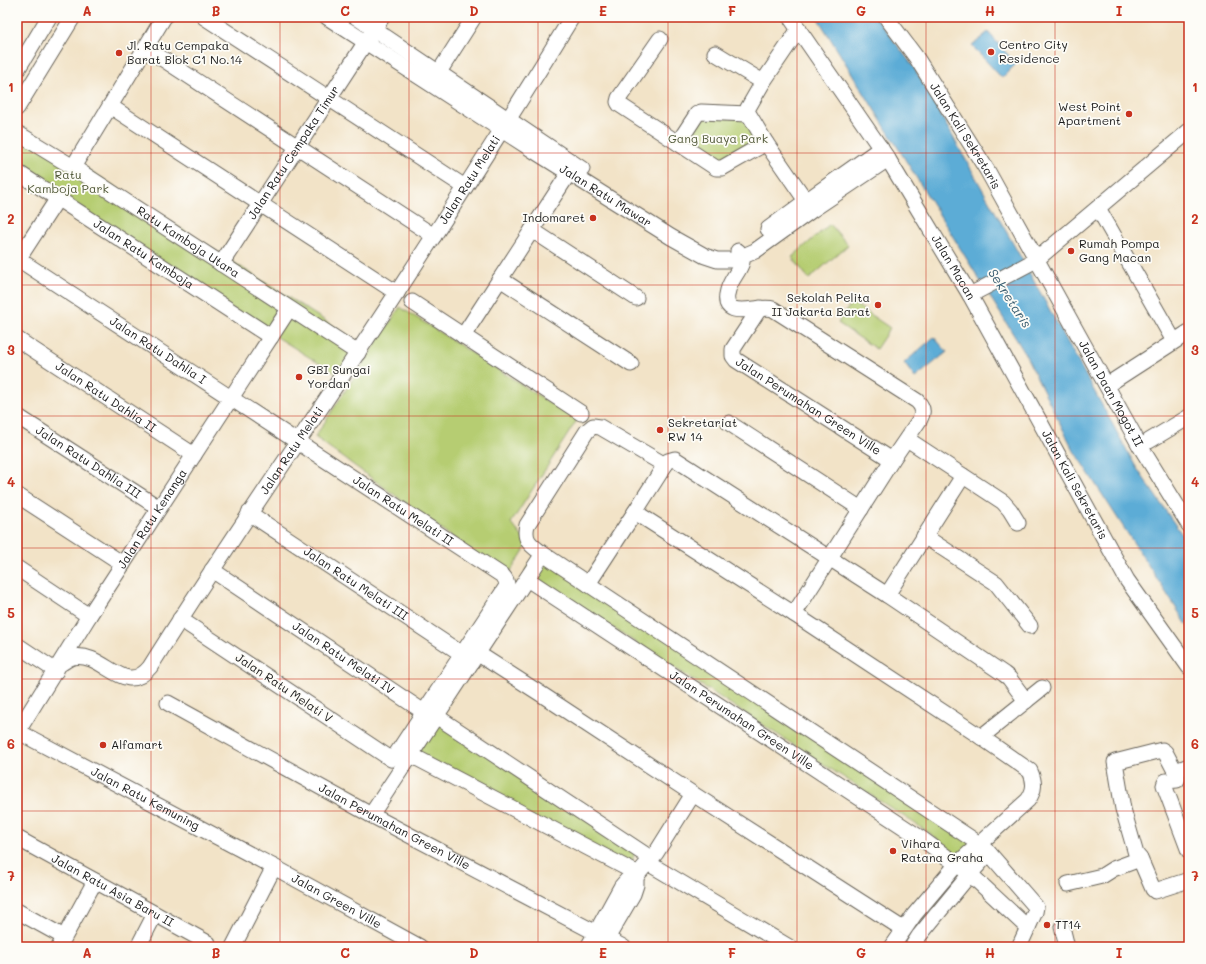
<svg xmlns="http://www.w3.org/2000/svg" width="1206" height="964" viewBox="0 0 1206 964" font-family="Mali,sans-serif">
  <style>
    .green { fill: #b6cd72; stroke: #697447 }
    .water { fill: #5cacd6; stroke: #3c6479 }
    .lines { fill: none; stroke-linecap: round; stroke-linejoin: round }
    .minor-casing { stroke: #676258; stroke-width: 17 }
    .minor { stroke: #fff; stroke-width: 15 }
    .grid { fill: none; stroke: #c8321e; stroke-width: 1; stroke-opacity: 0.55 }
    .poi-dot { fill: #c8321e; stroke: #fdfcf7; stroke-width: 1.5 }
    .labels { text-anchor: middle; stroke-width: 3.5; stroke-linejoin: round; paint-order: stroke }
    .poi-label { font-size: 12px; fill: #1c1c1c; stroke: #fdfcf7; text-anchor: start }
    .street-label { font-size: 12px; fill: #1c1c1c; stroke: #fdfcf7 }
    .park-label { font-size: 12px; fill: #525a3a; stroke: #fdfcf7 }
    .water-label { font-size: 13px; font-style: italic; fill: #395d70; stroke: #fdfcf7 }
    .neatline { fill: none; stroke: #c8321e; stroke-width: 1.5 }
    .grid-label { font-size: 13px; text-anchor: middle; font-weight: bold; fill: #c8321e }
  </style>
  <rect width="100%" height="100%" fill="#fdfcf7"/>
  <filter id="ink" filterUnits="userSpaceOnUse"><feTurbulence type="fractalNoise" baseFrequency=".025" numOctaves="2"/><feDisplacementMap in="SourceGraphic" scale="8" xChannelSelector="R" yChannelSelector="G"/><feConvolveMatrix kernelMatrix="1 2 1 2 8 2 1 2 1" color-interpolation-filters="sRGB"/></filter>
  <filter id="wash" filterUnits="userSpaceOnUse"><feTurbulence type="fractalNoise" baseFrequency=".012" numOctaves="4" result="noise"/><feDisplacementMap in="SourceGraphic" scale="16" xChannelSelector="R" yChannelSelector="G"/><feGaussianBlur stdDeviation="0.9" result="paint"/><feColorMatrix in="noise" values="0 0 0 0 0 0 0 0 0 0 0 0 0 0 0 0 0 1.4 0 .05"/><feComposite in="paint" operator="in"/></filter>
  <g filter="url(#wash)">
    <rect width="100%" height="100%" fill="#f2e3c7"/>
    <path class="green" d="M 700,116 L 745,119 L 758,140 L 717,164 L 682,143 Z
      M 17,124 L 366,347 L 344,379 L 55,198 L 17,173 Z
      M 830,224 L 848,245 L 809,279 L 792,257 Z
      M 852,302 L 890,328 L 876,349 L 838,323 Z
      M 400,307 L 577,420 L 511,523 L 528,544 L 507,577 L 315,437 Z
      M 538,551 L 980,847 L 964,861 L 928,832 L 525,571 Z
      M 439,719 L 636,848 L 630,870 L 416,754 Z"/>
    <path class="water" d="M 817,17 L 876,17 L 913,66 L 1024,263 L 1136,467 L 1189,545 L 1189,628 L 1074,451 L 1023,350 Z
      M 988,32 L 1016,64 L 1002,78 L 972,46 Z
      M 934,337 L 947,352 L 915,378 L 904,363 Z"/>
  </g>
  <g filter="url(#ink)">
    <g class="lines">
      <g class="minor-casing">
        <g id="minor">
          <path d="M 204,17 L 465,187"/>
          <path id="s1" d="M 327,17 L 539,154 L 671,237 L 705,256 L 717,260 L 734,260 L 755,251 L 812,210 L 888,159"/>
          <path d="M 356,17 L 582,169"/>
          <path id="s2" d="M 790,17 L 888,159 L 970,295 L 1127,580 L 1189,667"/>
          <path id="s3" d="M 886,17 L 916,57 L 987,170 L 1140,446 L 1189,525"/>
          <path d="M 799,29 L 763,82 L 748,108 L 747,111 L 766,143 L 811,208"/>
          <path d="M 660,39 L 619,98 L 618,102 L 620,105 L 716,168 L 722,168 L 766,143"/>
          <path d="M 146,48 L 434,236"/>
          <path d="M 715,53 L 763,82"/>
          <path d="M 17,70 L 49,17"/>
          <path d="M 439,72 L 474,17"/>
          <path d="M 110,106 L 397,293"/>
          <path d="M 17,108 L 73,17"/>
          <path id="s4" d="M 17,133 L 73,167 L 358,353"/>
          <path d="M 678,143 L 697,114 L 701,112 L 748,114"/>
          <path d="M 73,167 L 164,17"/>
          <path id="s5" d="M 17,172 L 271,337"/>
          <path d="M 1098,208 L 1174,341"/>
          <path d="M 768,229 L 806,201 L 881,148"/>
          <path d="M 532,230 L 636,298"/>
          <path d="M 738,251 L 742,262 C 739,272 731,279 728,290 C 719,323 759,304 773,309 L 917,401 C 923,407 924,412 920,419 L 892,460 L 794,614"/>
          <path id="s6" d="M 18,259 L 503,576 C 506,579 507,581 507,586 L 395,756 L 391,759 L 180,619"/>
          <path d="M 17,261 L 58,198"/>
          <path id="s7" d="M 221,264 L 382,17"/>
          <path d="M 500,279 L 631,364"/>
          <path d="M 970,295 L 1036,260 L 1189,131"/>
          <path d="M 412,302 L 581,413"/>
          <path id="s8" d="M 760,308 L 733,349 L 733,356 L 736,360 L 892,460"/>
          <path d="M 463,336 L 569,173"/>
          <path id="s9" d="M 17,339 L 194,455"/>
          <path d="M 1107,385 L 1189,332"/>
          <path id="s10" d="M 17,416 L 159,508"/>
          <path d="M 729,423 L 861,509"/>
          <path d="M 907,439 L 1003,502 L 1010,510 L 1018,523"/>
          <path d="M 1149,441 L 1189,417"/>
          <path d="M 665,465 L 600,427 L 593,426 L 587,431 L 527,525 C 523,541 531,545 543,554 L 978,843 L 989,853 L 1036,907 L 1035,912 L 1019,947"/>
          <path d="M 17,495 L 123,564"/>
          <path d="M 635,512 L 794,614 L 981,737 L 1030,771 C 1035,782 1035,790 1028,800 L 957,864 L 914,915 L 892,947"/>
          <path id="s11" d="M 249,513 L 462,654"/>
          <path d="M 924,536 L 996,583 L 1030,626"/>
          <path d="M 17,568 L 89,616"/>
          <path id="s12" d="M 212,570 L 424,712"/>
          <path id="s13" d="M 527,579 L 922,839 L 970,874 L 1028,928"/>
          <path d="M 588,584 L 635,512 L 665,465 L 668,461 L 675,459 L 887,595 L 1004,674 L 1009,678 L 1026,701"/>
          <path d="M 887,595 L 963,476"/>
          <path d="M 17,645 L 56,671"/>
          <path d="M 477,653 L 541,694 L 693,794 L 903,929"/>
          <path id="s14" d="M 62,663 C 65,661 69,658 73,657 C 104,651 124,699 150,667 C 216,561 287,459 356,355 C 430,243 502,131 572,17"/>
          <path id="s15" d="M 168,703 L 371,815 L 623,947"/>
          <path d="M 436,716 L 652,859"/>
          <path id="s16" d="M 17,731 L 274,867 L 420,947"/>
          <path id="s17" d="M 18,731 L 89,616 L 289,309"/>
          <path d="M 981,737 L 1042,688"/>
          <path d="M 411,755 L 638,874"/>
          <path d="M 1175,771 L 1178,778 L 1177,780 L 1166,781 L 1164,785 L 1189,851"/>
          <path d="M 371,815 L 543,554"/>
          <path id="s18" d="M 17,838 L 208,943"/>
          <path d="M 1140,859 L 1136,854 L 1123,809 L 1115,762 L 1162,750 L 1165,752 L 1175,771 L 1189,766"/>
          <path d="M 648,863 L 789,947"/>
          <path d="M 1068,884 L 1102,876 L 1113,869 L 1140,859 L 1153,889 L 1155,891 L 1189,880"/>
          <path d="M 17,911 L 64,937"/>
          <path d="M 1062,927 L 1066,943 L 1065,947"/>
          <path d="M 59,947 L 95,881"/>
          <path d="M 138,947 L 155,914"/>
          <path d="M 233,947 L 274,867"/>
          <path d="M 588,947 L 621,887 L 627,880 L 636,878"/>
          <path d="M 602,947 L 633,894 L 636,885 L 636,878 L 638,874 L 656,853 L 693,794"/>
          <path d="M 912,947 L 919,936 L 970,874 L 989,853"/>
        </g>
      </g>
      <use href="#minor" class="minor"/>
    </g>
  </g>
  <path class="grid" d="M 151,17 L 151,947M 280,17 L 280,947M 409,17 L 409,947M 538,17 L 538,947M 668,17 L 668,947M 797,17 L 797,947M 926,17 L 926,947M 1055,17 L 1055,947M 17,153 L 1189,153M 17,285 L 1189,285M 17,416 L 1189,416M 17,548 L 1189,548M 17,679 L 1189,679M 17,811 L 1189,811"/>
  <g class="poi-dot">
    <circle cx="991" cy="52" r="4"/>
    <circle cx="119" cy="53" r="4"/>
    <circle cx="1129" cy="114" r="4"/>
    <circle cx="593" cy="218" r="4"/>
    <circle cx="1071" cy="251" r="4"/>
    <circle cx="878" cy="305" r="4"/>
    <circle cx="299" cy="377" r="4"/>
    <circle cx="660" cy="430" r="4"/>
    <circle cx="103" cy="745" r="4"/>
    <circle cx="893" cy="851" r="4"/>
    <circle cx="1047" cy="925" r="4"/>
  </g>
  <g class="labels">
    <g class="poi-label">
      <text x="999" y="49">Centro City<tspan x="999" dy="14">Residence</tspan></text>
      <text x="127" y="50">Jl. Ratu Cempaka<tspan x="127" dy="14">Barat Blok C1 No.14</tspan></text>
      <text x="1121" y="111" text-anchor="end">West Point<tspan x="1121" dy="14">Apartment</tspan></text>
      <text x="585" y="222" text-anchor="end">Indomaret</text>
      <text x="1079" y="248">Rumah Pompa<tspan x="1079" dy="14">Gang Macan</tspan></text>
      <text x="870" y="302" text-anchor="end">Sekolah Pelita<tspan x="870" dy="14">II Jakarta Barat</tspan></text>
      <text x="307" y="374">GBI Sungai<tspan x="307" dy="14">Yordan</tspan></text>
      <text x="668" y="427">Sekretariat<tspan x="668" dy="14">RW 14</tspan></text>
      <text x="111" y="749">Alfamart</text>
      <text x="901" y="848">Vihara<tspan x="901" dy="14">Ratana Graha</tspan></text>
      <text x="1055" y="929">TT14</text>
    </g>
    <g class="street-label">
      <text dy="4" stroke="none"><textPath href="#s3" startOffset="143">Jalan Kali Sekretaris</textPath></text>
      <text dy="4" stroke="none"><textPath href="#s7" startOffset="133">Jalan Ratu Cempaka Timur</textPath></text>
      <text dy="4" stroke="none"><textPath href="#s14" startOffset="681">Jalan Ratu Melati</textPath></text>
      <text dy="4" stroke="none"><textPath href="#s1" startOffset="331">Jalan Ratu Mawar</textPath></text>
      <text dy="4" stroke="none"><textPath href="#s4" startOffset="203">Ratu Kamboja Utara</textPath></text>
      <text dy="4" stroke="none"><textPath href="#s5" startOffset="151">Jalan Ratu Kamboja</textPath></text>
      <text dy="4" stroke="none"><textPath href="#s2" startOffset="299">Jalan Macan</textPath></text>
      <text dy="4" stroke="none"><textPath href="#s6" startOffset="167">Jalan Ratu Dahlia I</textPath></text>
      <text dy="4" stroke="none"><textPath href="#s3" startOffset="439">Jalan Daan Mogot II</textPath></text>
      <text dy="4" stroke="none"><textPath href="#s9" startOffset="106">Jalan Ratu Dahlia II</textPath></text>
      <text dy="4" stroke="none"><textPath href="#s8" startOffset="147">Jalan Perumahan Green Ville</textPath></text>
      <text dy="4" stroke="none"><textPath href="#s14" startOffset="357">Jalan Ratu Melati</textPath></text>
      <text dy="4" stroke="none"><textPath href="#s10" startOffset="85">Jalan Ratu Dahlia III</textPath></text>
      <text dy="4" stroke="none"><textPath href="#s2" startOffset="548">Jalan Kali Sekretaris</textPath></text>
      <text dy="4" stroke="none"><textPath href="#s6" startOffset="460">Jalan Ratu Melati II</textPath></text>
      <text dy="4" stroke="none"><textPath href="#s17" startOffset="251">Jalan Ratu Kenanga</textPath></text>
      <text dy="4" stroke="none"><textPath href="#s11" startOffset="128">Jalan Ratu Melati III</textPath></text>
      <text dy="4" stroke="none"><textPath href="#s12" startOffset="158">Jalan Ratu Melati IV</textPath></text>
      <text transform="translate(284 688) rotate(34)" y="4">Jalan Ratu Melati V</text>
      <text dy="4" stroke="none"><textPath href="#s13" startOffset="257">Jalan Perumahan Green Ville</textPath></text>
      <text dy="4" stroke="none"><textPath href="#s16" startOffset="145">Jalan Ratu Kemuning</textPath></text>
      <text dy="4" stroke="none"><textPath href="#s15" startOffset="258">Jalan Perumahan Green Ville</textPath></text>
      <text dy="4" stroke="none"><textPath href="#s18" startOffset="109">Jalan Ratu Asia Baru II</textPath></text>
      <text dy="4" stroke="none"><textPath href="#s16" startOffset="362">Jalan Green Ville</textPath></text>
    </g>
    <g class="park-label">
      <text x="718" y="143">Gang Buaya Park</text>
      <text x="68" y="179">Ratu<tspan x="68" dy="14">Kamboja Park</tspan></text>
    </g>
    <g class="water-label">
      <text transform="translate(1010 298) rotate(57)" y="5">Sekretaris</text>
    </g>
  </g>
  <rect width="1206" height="964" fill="none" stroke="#fdfcf7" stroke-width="44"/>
  <rect x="22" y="22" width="1162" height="920" class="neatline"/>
  <g class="grid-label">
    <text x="87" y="16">A</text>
    <text x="216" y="16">B</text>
    <text x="345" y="16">C</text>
    <text x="474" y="16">D</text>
    <text x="603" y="16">E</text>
    <text x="732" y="16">F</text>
    <text x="861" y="16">G</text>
    <text x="990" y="16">H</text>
    <text x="1119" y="16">I</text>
    <text x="11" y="92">1</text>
    <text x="1195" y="92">1</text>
    <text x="11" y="224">2</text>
    <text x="1195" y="224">2</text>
    <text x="11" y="355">3</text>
    <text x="1195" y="355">3</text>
    <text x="11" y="487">4</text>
    <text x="1195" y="487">4</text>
    <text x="11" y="618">5</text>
    <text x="1195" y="618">5</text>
    <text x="11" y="749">6</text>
    <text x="1195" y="749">6</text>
    <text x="11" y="881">7</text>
    <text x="1195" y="881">7</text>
    <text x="87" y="958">A</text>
    <text x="216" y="958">B</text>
    <text x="345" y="958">C</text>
    <text x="474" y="958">D</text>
    <text x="603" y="958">E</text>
    <text x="732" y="958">F</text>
    <text x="861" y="958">G</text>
    <text x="990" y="958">H</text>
    <text x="1119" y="958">I</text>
  </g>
</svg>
